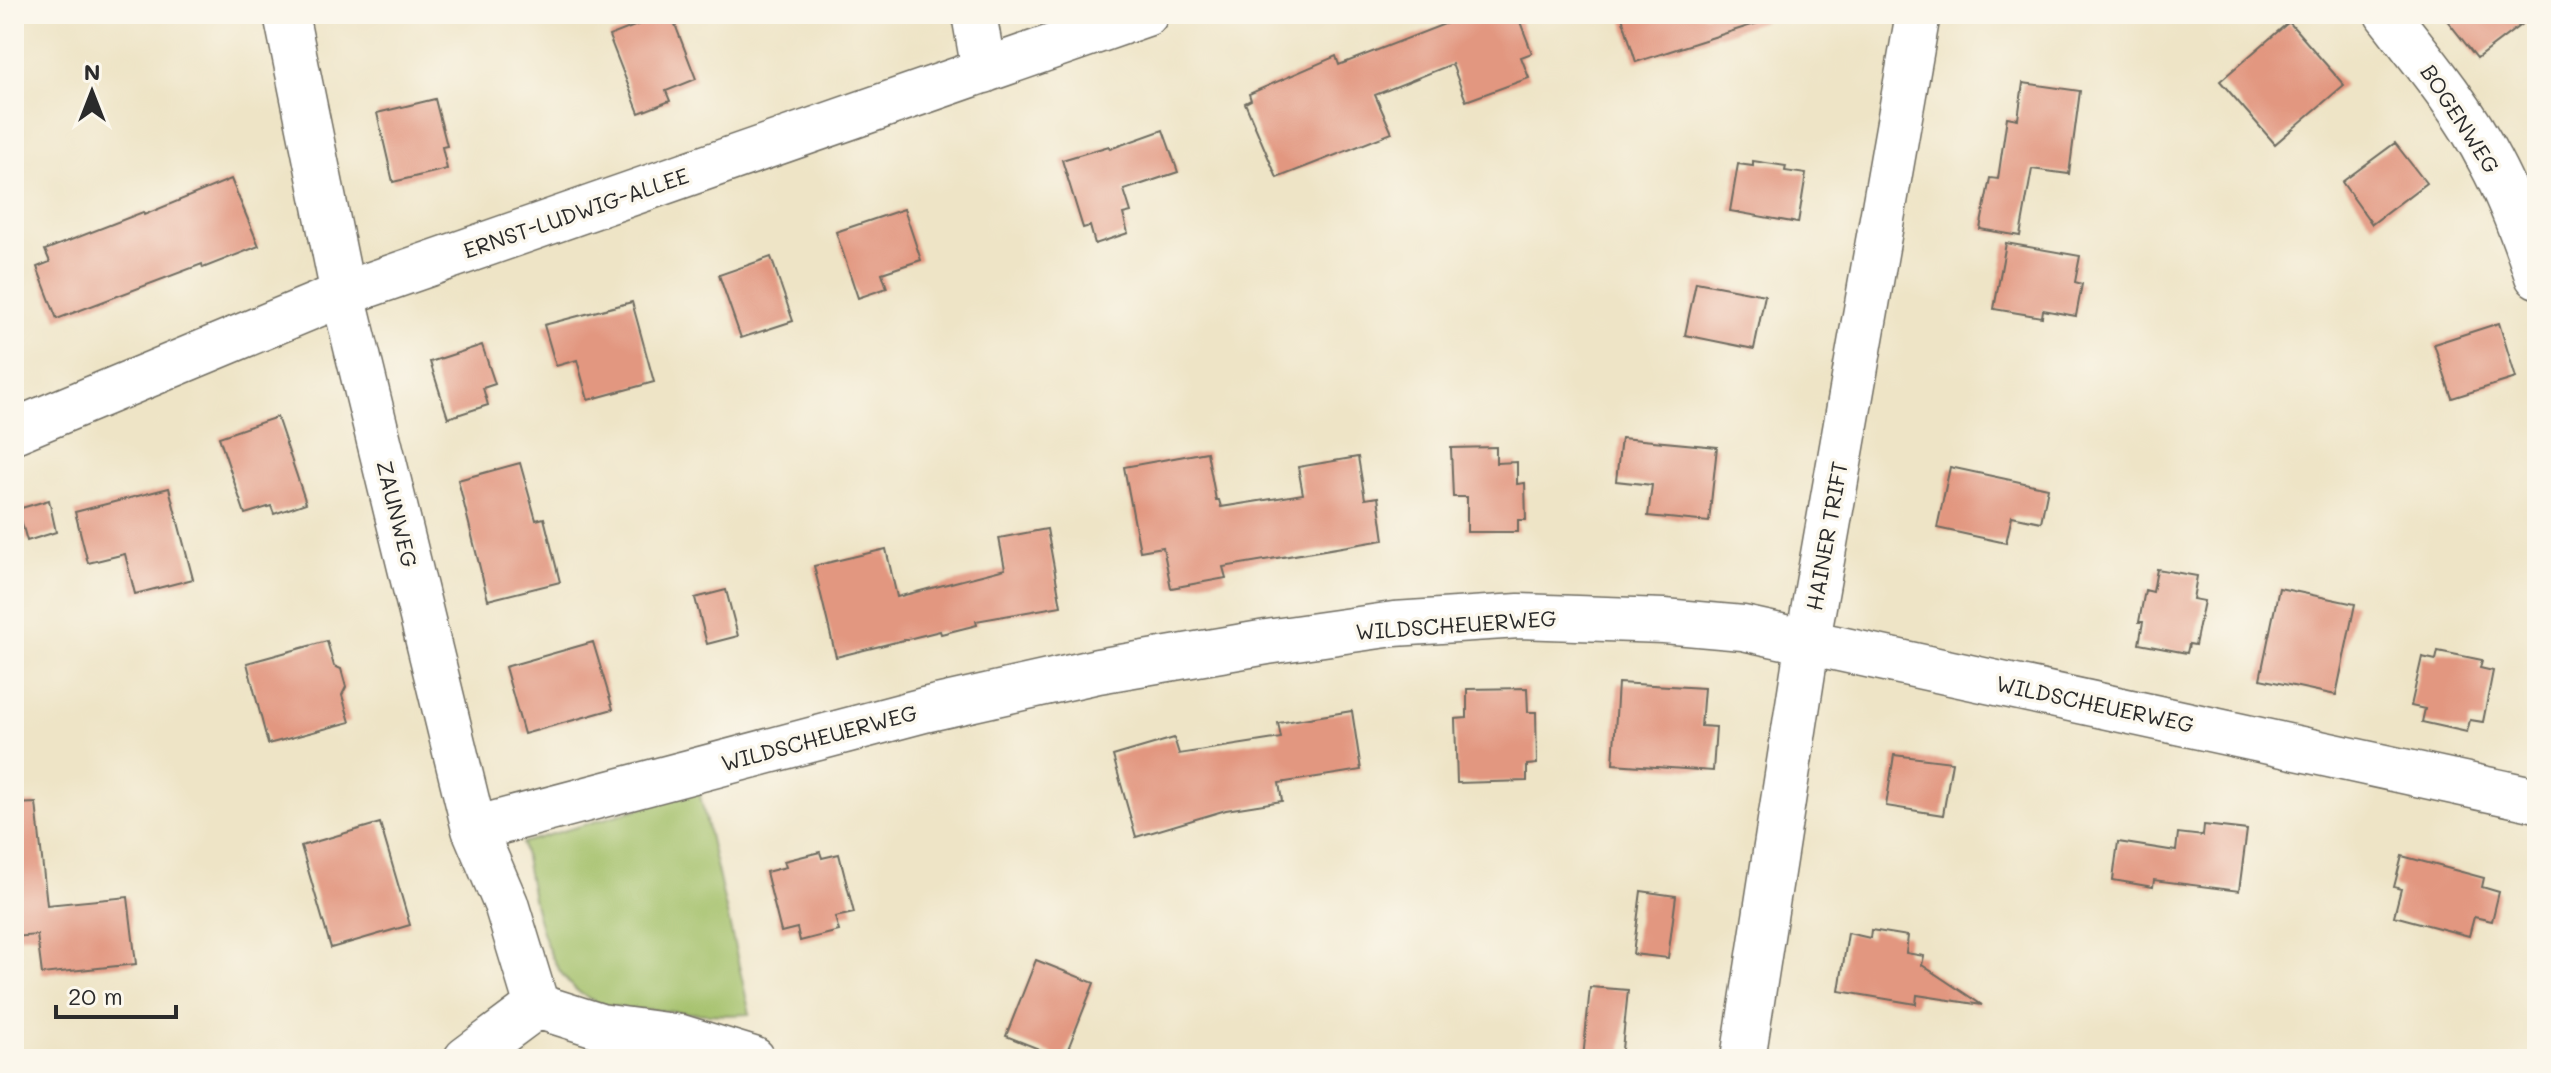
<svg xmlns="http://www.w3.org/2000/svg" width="2551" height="1073" viewBox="0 0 2551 1073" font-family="Mali,sans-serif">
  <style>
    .green { fill: #a2bf67; stroke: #667549; stroke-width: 2 }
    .building { fill: #e29780 }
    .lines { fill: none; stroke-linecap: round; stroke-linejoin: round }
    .minor-casing { stroke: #6f6c61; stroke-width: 47 }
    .minor { stroke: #fff; stroke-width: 44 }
    .labels { text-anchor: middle; stroke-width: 7; stroke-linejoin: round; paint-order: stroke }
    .street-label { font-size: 22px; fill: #2b2b2b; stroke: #fbf7ec }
  </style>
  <rect width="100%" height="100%" fill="#fbf7ec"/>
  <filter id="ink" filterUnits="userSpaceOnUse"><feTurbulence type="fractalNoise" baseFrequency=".0125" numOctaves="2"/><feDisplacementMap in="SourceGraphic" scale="16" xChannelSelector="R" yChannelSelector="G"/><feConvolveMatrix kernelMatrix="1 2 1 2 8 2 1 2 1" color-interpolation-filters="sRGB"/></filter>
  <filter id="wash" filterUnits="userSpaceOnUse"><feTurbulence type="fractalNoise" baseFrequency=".006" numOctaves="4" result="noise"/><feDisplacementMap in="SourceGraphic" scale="32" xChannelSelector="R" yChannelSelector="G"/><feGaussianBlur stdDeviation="1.8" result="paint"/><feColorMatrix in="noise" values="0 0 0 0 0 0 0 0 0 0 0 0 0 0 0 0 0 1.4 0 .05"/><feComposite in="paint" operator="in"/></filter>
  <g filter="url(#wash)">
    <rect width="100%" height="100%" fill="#eee4c6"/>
    <path class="green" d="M 699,791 L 750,1014 C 719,1016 689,1013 658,1010 C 639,1009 616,1009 597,1002 C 541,982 533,893 522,843 Z"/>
    <g id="blocks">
      <path class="building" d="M 665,14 L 671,14 L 696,79 L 666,91 L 670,101 L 639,113 L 609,36 Z
        M 1447,14 L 1517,14 L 1532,53 L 1521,57 L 1529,78 L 1466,101 L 1452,64 L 1375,95 L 1392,133 L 1277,178 L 1245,103 L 1251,100 L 1249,94 L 1336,56 L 1339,65 L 1450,22 Z
        M 1621,14 L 1763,14 L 1764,21 L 1636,62 Z
        M 2442,14 L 2535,14 L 2477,58 Z
        M 2289,22 L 2344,85 L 2275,144 L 2220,81 Z
        M 2023,83 L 2080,91 L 2069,174 L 2032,169 L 2020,236 L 1980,229 L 1990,178 L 1998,179 L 2007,117 L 2018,119 Z
        M 435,99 L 447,146 L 442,147 L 447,169 L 393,182 L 377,113 Z
        M 1163,130 L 1178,172 L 1124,190 L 1131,212 L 1123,214 L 1128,233 L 1095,244 L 1090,226 L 1083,228 L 1062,160 L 1109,146 L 1110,149 Z
        M 2395,143 L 2426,183 L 2372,224 L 2342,182 Z
        M 1753,161 L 1786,166 L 1785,171 L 1806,174 L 1798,223 L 1730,211 L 1738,164 L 1753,166 Z
        M 231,179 L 259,246 L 203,268 L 202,264 L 57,319 L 37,267 L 50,262 L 45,250 L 143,212 L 144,215 Z
        M 904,209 L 921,260 L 882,273 L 887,288 L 858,298 L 836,232 Z
        M 2006,243 L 2080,256 L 2075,282 L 2082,284 L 2076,316 L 2043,310 L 2042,317 L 1994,309 Z
        M 771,257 L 793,321 L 741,338 L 719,275 Z
        M 1696,282 L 1765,295 L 1754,349 L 1685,335 Z
        M 632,302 L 654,382 L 588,400 L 577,360 L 556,366 L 544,325 Z
        M 2499,323 L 2516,378 L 2452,398 L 2434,344 Z
        M 482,345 L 495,384 L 483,388 L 488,405 L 448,418 L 430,362 Z
        M 277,417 L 306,503 L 274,514 L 271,506 L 245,514 L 219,437 Z
        M 1621,438 L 1717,447 L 1709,522 L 1648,516 L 1652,485 L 1616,481 Z
        M 1496,447 L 1496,463 L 1517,462 L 1517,484 L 1525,483 L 1526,520 L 1518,520 L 1518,532 L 1467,532 L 1467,497 L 1453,497 L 1451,448 Z
        M 1207,452 L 1216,500 L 1219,500 L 1221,507 L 1303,494 L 1298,467 L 1358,457 L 1365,499 L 1378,497 L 1384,540 L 1223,567 L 1226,578 L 1171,588 L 1163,547 L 1140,551 L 1124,467 Z
        M 520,463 L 536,520 L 544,518 L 560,582 L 488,600 L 458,480 Z
        M 1950,467 L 2048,488 L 2041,522 L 2012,516 L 2006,543 L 1937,528 Z
        M 169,488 L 193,579 L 135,594 L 125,554 L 88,563 L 75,512 Z
        M 49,500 L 56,532 L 27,541 L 18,509 Z
        M 1047,529 L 1061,606 L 976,621 L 977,625 L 941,634 L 940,631 L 836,657 L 814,566 L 886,549 L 897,597 L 1005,569 L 999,538 Z
        M 2157,569 L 2197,576 L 2193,599 L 2204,601 L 2195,645 L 2189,644 L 2187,653 L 2139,644 L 2143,622 L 2139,622 L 2145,590 L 2153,592 Z
        M 2279,588 L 2355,604 L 2336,695 L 2260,679 Z
        M 726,590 L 738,636 L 707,644 L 695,598 Z
        M 327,641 L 334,666 L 341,669 L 346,687 L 342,695 L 350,722 L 268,744 L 247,663 Z
        M 593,642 L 613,709 L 524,734 L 505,667 Z
        M 2438,651 L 2482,660 L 2480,668 L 2493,671 L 2483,722 L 2470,720 L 2467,732 L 2422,722 L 2425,709 L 2411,706 L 2422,657 L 2436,660 Z
        M 1618,683 L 1704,688 L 1701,726 L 1716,727 L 1713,771 L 1613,764 Z
        M 1527,688 L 1528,712 L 1536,712 L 1537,764 L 1527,765 L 1527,781 L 1457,783 L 1455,719 L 1467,718 L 1467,689 Z
        M 1352,711 L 1361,770 L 1279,783 L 1282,801 L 1226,810 L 1136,837 L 1113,756 L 1174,738 L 1179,754 L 1281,738 L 1278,723 Z
        M 1894,755 L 1952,762 L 1943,815 L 1886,806 Z
        M 36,803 L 47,905 L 128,897 L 136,964 L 42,974 L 37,935 L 14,937 L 14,804 Z
        M 380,823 L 410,925 L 331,948 L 301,846 Z
        M 2204,825 L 2247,830 L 2239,891 L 2154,880 L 2153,887 L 2113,880 L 2118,842 L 2176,851 L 2178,833 L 2203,836 Z
        M 820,852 L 822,858 L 839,854 L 854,913 L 835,917 L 839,931 L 800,941 L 797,928 L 781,932 L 766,872 L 786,867 L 784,861 Z
        M 2402,856 L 2484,878 L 2482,887 L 2499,892 L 2492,921 L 2474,917 L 2469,936 L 2394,916 L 2401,889 L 2394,887 Z
        M 1641,891 L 1676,896 L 1668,958 L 1633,954 Z
        M 1871,930 L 1908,936 L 1906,953 L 1924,956 L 1922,965 L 1982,1005 L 1917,995 L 1916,1004 L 1839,991 L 1848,933 L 1870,938 Z
        M 1036,960 L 1094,983 L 1064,1059 L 1006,1036 Z
        M 1590,987 L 1628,990 L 1621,1059 L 1583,1059 Z"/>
    </g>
  </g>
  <g filter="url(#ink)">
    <use href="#blocks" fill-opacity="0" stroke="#6f6c61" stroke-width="2"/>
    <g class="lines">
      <g class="minor-casing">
        <path id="minor" d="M 286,14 L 343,294 L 474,829 L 506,904 L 537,1006
          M 974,14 L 984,71
          M 2387,14 C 2424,61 2463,108 2490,161 C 2510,198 2524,236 2537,276
          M 14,431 L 343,294 L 1146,14
          M 474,829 L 924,710 L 1098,671 L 1267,642 L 1394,624 L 1519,616 L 1664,621 L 1743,628 L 2537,800
          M 537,1006 L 600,1026 L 681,1037 L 753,1059
          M 466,1059 L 537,1006
          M 1743,1059 L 1808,640 L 1918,14"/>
      </g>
      <use href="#minor" class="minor"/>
    </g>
  </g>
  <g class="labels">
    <g class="street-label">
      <text transform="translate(2460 119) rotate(57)" y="8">BOGENWEG</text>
      <text transform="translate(576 213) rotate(-19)" y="8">ERNST-LUDWIG-ALLEE</text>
      <text transform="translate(397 514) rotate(76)" y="8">ZAUNWEG</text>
      <text transform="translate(1827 536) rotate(-80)" y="8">HAINER TRIFT</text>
      <text transform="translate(1456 625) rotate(-4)" y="8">WILDSCHEUERWEG</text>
      <text transform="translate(2095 704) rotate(12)" y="8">WILDSCHEUERWEG</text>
      <text transform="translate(819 738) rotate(-15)" y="8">WILDSCHEUERWEG</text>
    </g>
  </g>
  <rect width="2551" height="1073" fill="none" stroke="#fbf7ec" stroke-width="48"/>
  <g transform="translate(92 92)" stroke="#fbf7ec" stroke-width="6" paint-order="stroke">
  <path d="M0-6L14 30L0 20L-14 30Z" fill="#2b2b2b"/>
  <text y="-12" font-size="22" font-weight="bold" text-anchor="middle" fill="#2b2b2b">N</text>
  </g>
  <path d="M56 1005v12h120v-12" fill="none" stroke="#2b2b2b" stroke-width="4"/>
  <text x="68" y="1005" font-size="24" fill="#2b2b2b" stroke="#fbf7ec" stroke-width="6" paint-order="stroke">20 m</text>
</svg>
